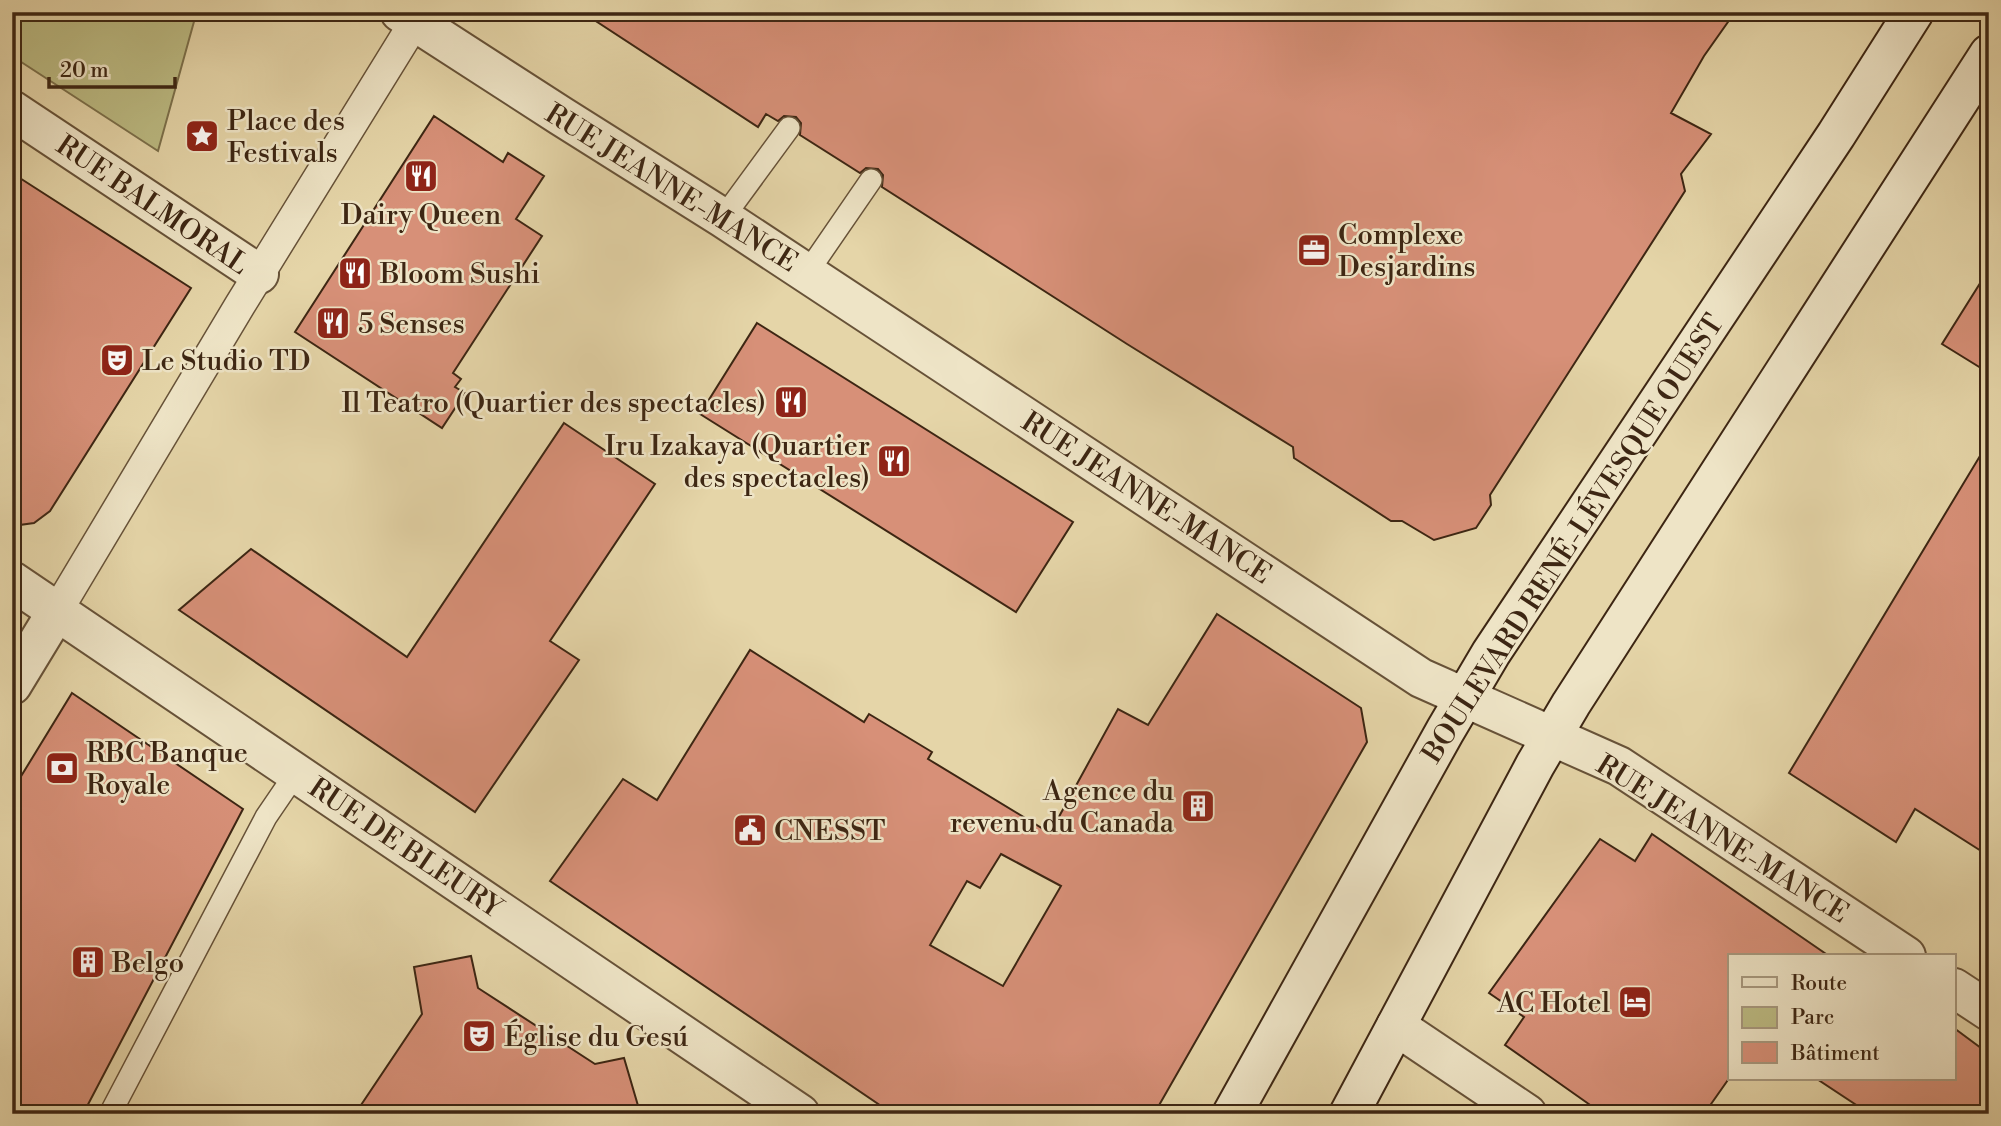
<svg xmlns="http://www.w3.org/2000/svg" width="2001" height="1126" viewBox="0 0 2001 1126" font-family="'Libre Bodoni',serif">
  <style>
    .green { fill: #bcbb83; stroke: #7c704b; stroke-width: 2 }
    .building { fill: #d79078; stroke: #3d2613; stroke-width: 2; fill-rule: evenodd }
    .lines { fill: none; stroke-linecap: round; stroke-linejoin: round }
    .service-casing { stroke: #675238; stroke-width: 24 }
    .pedestrian-casing { stroke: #675238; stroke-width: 33 }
    .minor-casing { stroke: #675238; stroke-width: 42 }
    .tertiary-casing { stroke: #675238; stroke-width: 42 }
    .secondary-casing { stroke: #3d2613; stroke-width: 42 }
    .service { stroke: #eee4c6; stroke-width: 21 }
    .pedestrian { stroke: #eee4c6; stroke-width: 30 }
    .minor { stroke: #eee4c6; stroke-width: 38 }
    .tertiary { stroke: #eee4c6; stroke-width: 38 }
    .secondary { stroke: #eee4c6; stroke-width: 38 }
    .labels { text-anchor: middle; stroke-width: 5; stroke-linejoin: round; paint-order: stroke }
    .poi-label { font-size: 28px; fill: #3d2613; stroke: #eee4c6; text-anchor: start }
    .street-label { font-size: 28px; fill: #3d2613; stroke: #eee4c6 }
  </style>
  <rect width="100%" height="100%" fill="#e5d5a8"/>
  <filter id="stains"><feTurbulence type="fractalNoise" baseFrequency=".00286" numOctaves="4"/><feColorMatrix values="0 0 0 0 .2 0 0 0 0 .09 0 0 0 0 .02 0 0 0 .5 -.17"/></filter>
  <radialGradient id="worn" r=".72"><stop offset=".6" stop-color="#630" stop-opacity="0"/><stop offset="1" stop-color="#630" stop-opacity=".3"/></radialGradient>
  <path class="green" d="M 12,12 L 184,12 L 195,18 L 158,151 L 12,56 Z"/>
  <path class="building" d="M 582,12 L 1735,12 L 1704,56 L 1671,113 L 1711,134 L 1681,174 L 1685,191 L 1490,495 L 1491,505 L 1476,528 L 1434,540 L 1402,521 L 1391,521 L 1294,458 L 1293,447 L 1127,344 L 882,187 L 883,175 L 878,169 L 866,168 L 860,173 L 800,135 L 801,123 L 796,117 L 784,116 L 778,121 L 766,114 L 758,127 Z
    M 434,116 L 503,162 L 508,153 L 544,176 L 516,219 L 542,236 L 453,373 L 461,379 L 455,387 L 465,393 L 442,428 L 295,332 Z
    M 12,173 L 191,288 L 50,511 L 34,523 L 12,526 Z
    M 1989,269 L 1989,373 L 1942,344 Z
    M 757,323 L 1073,522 L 1016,612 L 700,414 Z
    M 564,423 L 655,484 L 550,641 L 579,660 L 475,812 L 179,610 L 251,549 L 407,657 Z
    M 1989,441 L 1989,856 L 1915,809 L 1896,842 L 1789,773 Z
    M 1217,614 L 1361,708 L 1367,742 L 1154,1114 L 893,1114 L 550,881 L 623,779 L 657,800 L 750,650 L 864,722 L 869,714 L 932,752 L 928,759 L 1050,833 L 1118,709 L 1148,725 ZM 1001,854 L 1061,886 L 1003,986 L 930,945 L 967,881 L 980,888 Z
    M 72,693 L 243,809 L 83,1114 L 12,1114 L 12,791 Z
    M 1652,834 L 1829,956 L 1730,956 L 1730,1077 L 1704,1114 L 1603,1114 L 1505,1045 L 1524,1017 L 1489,993 L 1600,839 L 1635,861 Z
    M 471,956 L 478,988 L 595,1064 L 624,1058 L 639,1109 L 620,1114 L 355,1114 L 422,1014 L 414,967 Z
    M 1954,1028 L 1989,1054 L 1989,1114 L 1870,1114 L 1817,1079 L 1954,1079 Z"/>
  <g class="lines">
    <g class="service-casing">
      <path id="service" d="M 723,218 L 789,128
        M 807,273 L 871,180
        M 110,1114 L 266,817 L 296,773"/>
    </g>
    <g class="pedestrian-casing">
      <path id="pedestrian" d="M 57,611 L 240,305 L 421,12"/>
    </g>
    <g class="minor-casing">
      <path id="minor" d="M 12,110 L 259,274
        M 1396,1026 L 1527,1114"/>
    </g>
    <g class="tertiary-casing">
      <path id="tertiary" d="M 400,12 L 561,116 L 723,218 L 1421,678 L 1619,766 L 1906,956
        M 12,581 L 800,1114
        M 12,685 L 57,611
        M 1954,988 L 1989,1011"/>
    </g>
    <g class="secondary-casing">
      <path id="secondary" d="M 1232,1114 L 1445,731 L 1491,653 L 1836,135 L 1914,12
        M 1349,1114 L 1535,765 L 1571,704 L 1989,54"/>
    </g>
    <use href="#service" class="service"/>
    <use href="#pedestrian" class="pedestrian"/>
    <use href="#minor" class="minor"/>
    <use href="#tertiary" class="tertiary"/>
    <use href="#secondary" class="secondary"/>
  </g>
  <defs>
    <g id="sight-square" transform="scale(1.75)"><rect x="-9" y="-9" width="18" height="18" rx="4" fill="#8f2418" stroke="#eee4c6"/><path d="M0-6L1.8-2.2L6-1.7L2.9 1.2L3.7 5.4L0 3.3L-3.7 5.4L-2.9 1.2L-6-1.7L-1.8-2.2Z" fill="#fff"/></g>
    <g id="restaurant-square" transform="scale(1.75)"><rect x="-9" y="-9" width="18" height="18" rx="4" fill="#8f2418" stroke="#eee4c6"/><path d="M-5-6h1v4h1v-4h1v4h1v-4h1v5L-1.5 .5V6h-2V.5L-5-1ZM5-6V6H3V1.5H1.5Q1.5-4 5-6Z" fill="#fff"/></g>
    <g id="office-square" transform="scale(1.75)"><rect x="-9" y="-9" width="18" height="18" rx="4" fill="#8f2418" stroke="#eee4c6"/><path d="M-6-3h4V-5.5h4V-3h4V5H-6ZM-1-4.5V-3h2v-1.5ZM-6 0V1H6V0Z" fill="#fff"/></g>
    <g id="theatre-square" transform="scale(1.75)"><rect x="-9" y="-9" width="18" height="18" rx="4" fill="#8f2418" stroke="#eee4c6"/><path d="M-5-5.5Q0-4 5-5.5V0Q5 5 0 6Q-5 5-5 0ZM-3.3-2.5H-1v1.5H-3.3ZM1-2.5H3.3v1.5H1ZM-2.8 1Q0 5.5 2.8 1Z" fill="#fff"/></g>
    <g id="bank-square" transform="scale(1.75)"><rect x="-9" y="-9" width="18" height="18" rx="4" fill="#8f2418" stroke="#eee4c6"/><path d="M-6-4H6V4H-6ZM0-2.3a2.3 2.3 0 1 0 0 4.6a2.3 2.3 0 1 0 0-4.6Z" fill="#fff"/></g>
    <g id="building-square" transform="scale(1.75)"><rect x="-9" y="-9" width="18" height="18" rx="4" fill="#8f2418" stroke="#eee4c6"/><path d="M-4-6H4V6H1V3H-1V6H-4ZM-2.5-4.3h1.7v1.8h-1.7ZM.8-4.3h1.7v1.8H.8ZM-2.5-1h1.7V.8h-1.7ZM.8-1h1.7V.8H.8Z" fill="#fff"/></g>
    <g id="civic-square" transform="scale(1.75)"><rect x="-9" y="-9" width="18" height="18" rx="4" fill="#8f2418" stroke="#eee4c6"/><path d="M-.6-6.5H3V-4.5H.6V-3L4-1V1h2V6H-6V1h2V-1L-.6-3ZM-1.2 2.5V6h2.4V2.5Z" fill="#fff"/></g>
    <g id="hotel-square" transform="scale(1.75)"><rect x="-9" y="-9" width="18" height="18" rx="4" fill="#8f2418" stroke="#eee4c6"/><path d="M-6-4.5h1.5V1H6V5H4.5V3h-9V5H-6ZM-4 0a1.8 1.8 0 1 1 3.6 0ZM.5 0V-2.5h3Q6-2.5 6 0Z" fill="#fff"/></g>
  </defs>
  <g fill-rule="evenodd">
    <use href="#sight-square" x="202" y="136"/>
    <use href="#restaurant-square" x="421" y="176"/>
    <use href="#office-square" x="1314" y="250"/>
    <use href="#restaurant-square" x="355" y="273"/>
    <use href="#restaurant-square" x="333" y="323"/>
    <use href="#theatre-square" x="117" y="360"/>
    <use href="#restaurant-square" x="791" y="402"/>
    <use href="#restaurant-square" x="894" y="461"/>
    <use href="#bank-square" x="62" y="768"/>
    <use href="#building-square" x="1198" y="806"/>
    <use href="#civic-square" x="750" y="830"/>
    <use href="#building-square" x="88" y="962"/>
    <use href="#hotel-square" x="1635" y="1002"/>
    <use href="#theatre-square" x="479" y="1036"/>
  </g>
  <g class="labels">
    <g class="poi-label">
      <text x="227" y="130">Place des<tspan x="227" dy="32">Festivals</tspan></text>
      <text x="421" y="224" text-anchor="middle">Dairy Queen</text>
      <text x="1338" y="244">Complexe<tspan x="1338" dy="32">Desjardins</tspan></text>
      <text x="380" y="283">Bloom Sushi</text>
      <text x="358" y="333">5 Senses</text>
      <text x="142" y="370">Le Studio TD</text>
      <text x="766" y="412" text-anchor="end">Il Teatro (Quartier des spectacles)</text>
      <text x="870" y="455" text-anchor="end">Iru Izakaya (Quartier<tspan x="870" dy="32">des spectacles)</tspan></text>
      <text x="86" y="762">RBC Banque<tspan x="86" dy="32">Royale</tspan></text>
      <text x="1174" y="800" text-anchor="end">Agence du<tspan x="1174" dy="32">revenu du Canada</tspan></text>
      <text x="774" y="840">CNESST</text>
      <text x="112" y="972">Belgo</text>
      <text x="1610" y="1012" text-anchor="end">AC Hotel</text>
      <text x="504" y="1046">Église du Gesú</text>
    </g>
    <g class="street-label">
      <text transform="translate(672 187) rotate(32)" y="10">RUE JEANNE-MANCE</text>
      <text transform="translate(153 204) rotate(34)" y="10">RUE BALMORAL</text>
      <text transform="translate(1147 497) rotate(33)" y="10">RUE JEANNE-MANCE</text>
      <text transform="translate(1572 538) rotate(-57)" y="10">BOULEVARD RENÉ-LÉVESQUE OUEST</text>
      <text transform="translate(1723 838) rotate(32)" y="10">RUE JEANNE-MANCE</text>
      <text transform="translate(406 847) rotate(34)" y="10">RUE DE BLEURY</text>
    </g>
  </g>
  <rect width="2001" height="1126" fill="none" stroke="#e5d5a8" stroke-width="42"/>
  <rect x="14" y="14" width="1973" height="1098" fill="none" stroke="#3d2613" stroke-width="3.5"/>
  <rect x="21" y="21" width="1959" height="1084" fill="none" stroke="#3d2613" stroke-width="2"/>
  <rect x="1728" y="954" width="228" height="126" fill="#eee4c6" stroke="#a7987e" stroke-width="2"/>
  <rect x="1742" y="977" width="35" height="10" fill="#eee4c6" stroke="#a7987e" stroke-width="2"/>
  <text x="1791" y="990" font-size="21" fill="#3d2613">Route</text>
  <rect x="1742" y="1007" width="35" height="21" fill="#bcbb83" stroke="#a7987e" stroke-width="2"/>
  <text x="1791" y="1024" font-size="21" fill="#3d2613">Parc</text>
  <rect x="1742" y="1042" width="35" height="21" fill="#d79078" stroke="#a7987e" stroke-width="2"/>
  <text x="1791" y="1060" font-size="21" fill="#3d2613">Bâtiment</text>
  <path d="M49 77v10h126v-10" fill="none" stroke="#3d2613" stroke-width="3.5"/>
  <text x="60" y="77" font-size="21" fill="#3d2613" stroke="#eee4c6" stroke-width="5" paint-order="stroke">20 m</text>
  <rect width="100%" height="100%" filter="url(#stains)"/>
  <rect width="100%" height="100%" fill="url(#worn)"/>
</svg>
